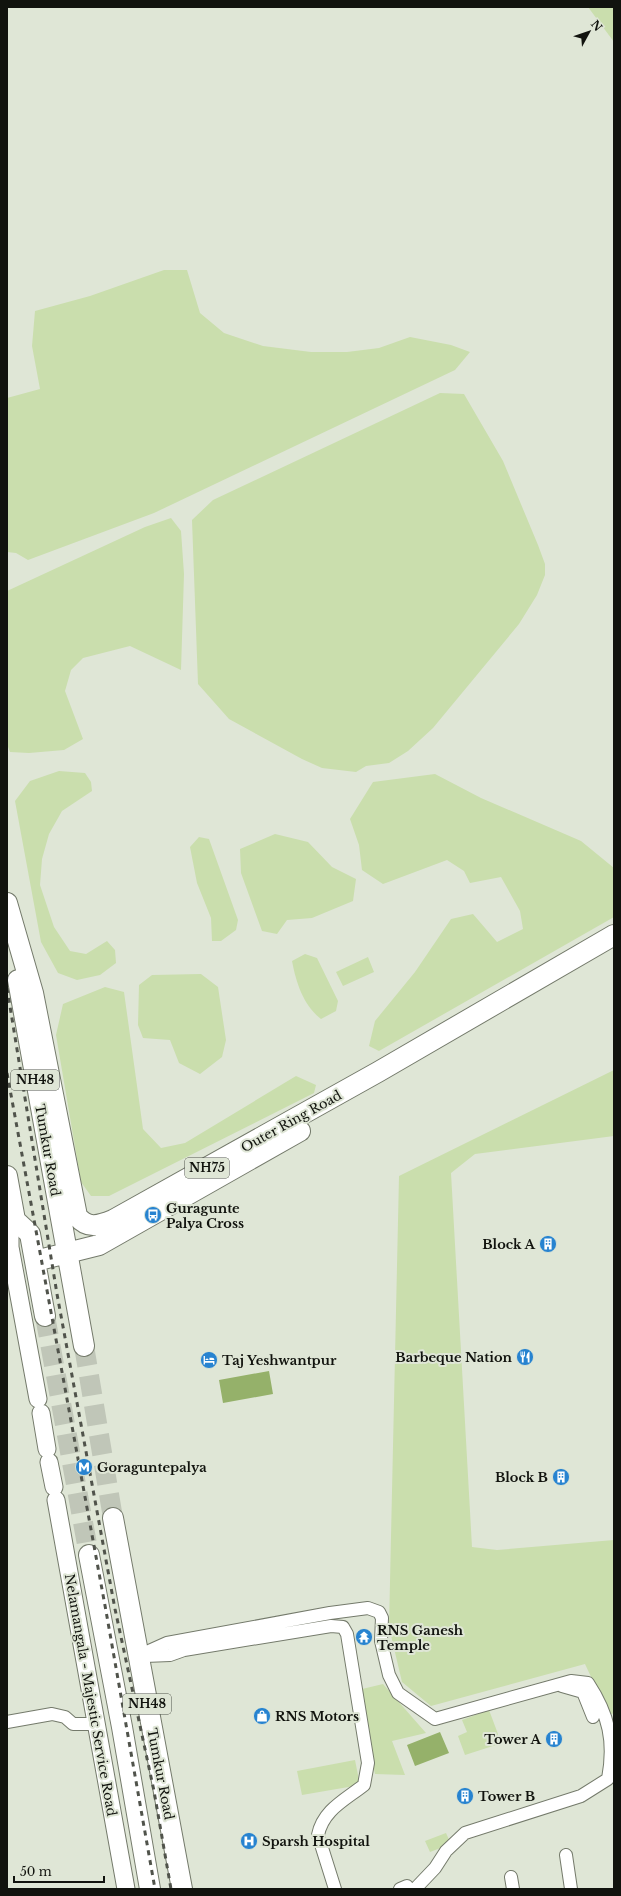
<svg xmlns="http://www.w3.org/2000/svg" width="621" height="1896" viewBox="0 0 621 1896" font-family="'Libre Baskerville',serif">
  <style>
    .green { fill: #cadead }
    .water { fill: #95b16a }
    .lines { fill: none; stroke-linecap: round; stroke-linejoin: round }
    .trunk-tunnel { stroke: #c0c6b8; stroke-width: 20; stroke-dasharray: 20 10; stroke-linecap: butt }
    .minor-casing { stroke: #747a6b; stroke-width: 14 }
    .secondary-casing { stroke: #747a6b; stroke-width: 19 }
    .trunk-casing { stroke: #747a6b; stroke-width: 22 }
    .minor { stroke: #fff; stroke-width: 12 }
    .secondary { stroke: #fff; stroke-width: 17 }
    .trunk { stroke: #fff; stroke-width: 20 }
    .rail { stroke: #50534b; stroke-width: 3; stroke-dasharray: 5 5; stroke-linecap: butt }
    .labels { text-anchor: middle; stroke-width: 4; stroke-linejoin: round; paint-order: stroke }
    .shield { fill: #dfe6d6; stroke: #4f524a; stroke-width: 1 }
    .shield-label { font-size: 12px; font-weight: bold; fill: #11130e }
    .street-label { font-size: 13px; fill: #11130e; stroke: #dfe6d6 }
    .poi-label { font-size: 13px; font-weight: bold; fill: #11130e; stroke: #dfe6d6; text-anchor: start }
  </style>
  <rect width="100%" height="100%" fill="#dfe6d6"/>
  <path class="green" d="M 588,7 L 614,7 L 614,42 Z
    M 164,270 L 187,270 L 200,313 L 224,333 L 263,346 L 311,352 L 347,352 L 379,348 L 410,337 L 451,345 L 470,352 L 455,370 L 154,513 L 28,560 L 16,553 L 7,552 L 7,398 L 40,389 L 32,346 L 35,311 L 90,296 Z
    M 440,393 L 464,394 L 503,461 L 538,545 L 545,564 L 545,575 L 537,595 L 519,624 L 433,728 L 408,751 L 389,763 L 366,766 L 356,772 L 322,768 L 302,759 L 229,719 L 198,684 L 192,520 L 213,500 Z
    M 171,518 L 181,531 L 184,574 L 181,670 L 130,646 L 83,658 L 71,670 L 65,691 L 83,739 L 64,750 L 29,753 L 10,752 L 7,744 L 7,591 L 145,527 Z
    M 59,771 L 85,773 L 91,782 L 92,791 L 62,811 L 49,834 L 42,859 L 40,885 L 54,927 L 70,951 L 86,954 L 107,941 L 115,950 L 116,963 L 100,975 L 77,980 L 58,973 L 41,942 L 15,801 L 30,781 Z
    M 435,774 L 481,798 L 581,841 L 614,868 L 614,917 L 379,1051 L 369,1046 L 375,1021 L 415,972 L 451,919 L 473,914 L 497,942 L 523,929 L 520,911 L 501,877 L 470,883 L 464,871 L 447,860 L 383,884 L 362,870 L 359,845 L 350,819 L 373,782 Z
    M 275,834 L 308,842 L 332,867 L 356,879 L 353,901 L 312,918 L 287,920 L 277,934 L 262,931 L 241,873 L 240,849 Z
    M 199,837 L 209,839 L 238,920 L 236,930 L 221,941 L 212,941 L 211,918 L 197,883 L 190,847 Z
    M 305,954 L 317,958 L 338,1001 L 336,1011 L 321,1019 C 303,1005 296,982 292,961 Z
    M 368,957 L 374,972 L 343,986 L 336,972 Z
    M 201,974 L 218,987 L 226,1040 L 222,1057 L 200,1074 L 179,1063 L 170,1040 L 143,1038 L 138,1025 L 139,985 L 152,975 Z
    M 105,987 L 124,992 L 143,1129 L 161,1148 L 185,1143 L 296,1076 L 316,1085 L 314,1093 L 109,1196 L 91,1196 L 81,1182 L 56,1035 L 63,1004 Z
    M 614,1070 L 614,1136 L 475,1154 L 451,1173 L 472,1547 L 497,1550 L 614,1540 L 614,1713 L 609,1715 L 585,1664 L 431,1706 L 402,1682 L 389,1627 L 399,1176 Z
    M 383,1684 L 426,1733 L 392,1741 L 405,1775 L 375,1774 L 358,1690 Z
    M 489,1710 L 498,1734 L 496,1745 L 465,1755 L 458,1736 L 467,1732 L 462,1720 Z
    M 355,1760 L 360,1785 L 302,1795 L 297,1771 Z
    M 446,1833 L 451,1844 L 430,1852 L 425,1841 Z"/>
  <path class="water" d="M 269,1371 L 273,1394 L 223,1403 L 219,1380 Z
    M 440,1732 L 449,1753 L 415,1766 L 407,1745 Z"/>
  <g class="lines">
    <path class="trunk-tunnel" d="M 45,1316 L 89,1555
      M 84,1346 L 113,1518"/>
    <g class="minor-casing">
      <path id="minor" d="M 138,1656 L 167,1643 L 330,1613 L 368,1608 L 379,1612 L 382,1618 L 381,1641 L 389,1675 L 398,1693 L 435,1719 L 571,1681 L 588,1683 C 609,1715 615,1742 608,1779 L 581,1796 L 465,1833 L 446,1851 L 435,1868 L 415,1889
        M 145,1656 L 170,1655 L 184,1650 L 331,1626 L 343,1627 L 347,1634 L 368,1763 L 364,1785 C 345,1800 323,1810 318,1835 L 335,1889
        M 562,1686 L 583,1692 L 593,1717
        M 7,1722 L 52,1714 L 65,1717 L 73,1724 L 96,1724
        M 566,1855 L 571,1889
        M 511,1877 L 513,1889
        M 400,1889 L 407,1886"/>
    </g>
    <g class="secondary-casing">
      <path id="secondary" d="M 15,1220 L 10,1232 L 10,1247 L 38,1399
        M 41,1413 L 47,1449
        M 49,1462 L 54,1487
        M 56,1500 L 126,1889"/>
    </g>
    <g class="trunk-casing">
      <path id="trunk" d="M 7,903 L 33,993 L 77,1216 C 87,1229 98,1226 113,1220 L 378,1072 L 614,935
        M 18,980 L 84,1346
        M 7,1176 L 15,1220 L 30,1234 L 45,1316
        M 35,1261 L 99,1245 L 300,1131
        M 113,1518 L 182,1889
        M 89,1555 L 122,1727 L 150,1889"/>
    </g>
    <use href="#minor" class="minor"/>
    <use href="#secondary" class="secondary"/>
    <use href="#trunk" class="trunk"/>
    <path class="rail" d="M 7,988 L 57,1294 L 115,1609 L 154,1791 L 171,1889
      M 7,1073 L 106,1611 L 155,1889"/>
  </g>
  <defs>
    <g id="bus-disc" transform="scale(0.9)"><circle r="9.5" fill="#2783d0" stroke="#dfe6d6"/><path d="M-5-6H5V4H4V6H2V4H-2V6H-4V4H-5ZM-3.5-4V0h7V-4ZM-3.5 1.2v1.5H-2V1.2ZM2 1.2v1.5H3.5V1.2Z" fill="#fff"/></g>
    <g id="building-disc" transform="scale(0.9)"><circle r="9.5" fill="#2783d0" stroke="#dfe6d6"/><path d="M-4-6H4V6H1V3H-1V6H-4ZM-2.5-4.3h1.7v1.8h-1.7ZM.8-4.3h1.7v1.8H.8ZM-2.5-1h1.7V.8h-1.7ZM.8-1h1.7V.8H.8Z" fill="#fff"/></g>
    <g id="restaurant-disc" transform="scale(0.9)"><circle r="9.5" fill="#2783d0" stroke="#dfe6d6"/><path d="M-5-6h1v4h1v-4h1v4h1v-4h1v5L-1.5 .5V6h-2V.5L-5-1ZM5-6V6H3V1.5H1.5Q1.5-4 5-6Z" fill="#fff"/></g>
    <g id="hotel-disc" transform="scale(0.9)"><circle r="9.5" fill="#2783d0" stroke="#dfe6d6"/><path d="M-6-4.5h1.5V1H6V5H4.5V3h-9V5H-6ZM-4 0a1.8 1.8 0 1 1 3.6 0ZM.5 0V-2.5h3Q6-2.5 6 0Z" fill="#fff"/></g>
    <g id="metro-disc" transform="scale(0.9)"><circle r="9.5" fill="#2783d0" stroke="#dfe6d6"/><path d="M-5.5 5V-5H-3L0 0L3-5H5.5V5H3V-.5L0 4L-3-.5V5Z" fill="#fff"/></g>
    <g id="temple-disc" transform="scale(0.9)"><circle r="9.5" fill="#2783d0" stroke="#dfe6d6"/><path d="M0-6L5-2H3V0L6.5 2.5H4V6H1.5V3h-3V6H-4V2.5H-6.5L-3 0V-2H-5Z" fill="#fff"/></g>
    <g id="shop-disc" transform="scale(0.9)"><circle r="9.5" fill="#2783d0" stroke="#dfe6d6"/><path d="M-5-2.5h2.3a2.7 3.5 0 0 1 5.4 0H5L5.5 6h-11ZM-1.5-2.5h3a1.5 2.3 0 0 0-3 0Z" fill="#fff"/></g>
    <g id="hospital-disc" transform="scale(0.9)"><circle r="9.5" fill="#2783d0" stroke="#dfe6d6"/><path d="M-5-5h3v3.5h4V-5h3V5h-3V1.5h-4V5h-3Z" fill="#fff"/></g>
  </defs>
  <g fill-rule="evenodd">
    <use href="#bus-disc" x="153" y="1215"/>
    <use href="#building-disc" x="548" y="1244"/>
    <use href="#restaurant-disc" x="525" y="1357"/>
    <use href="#hotel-disc" x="209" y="1360"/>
    <use href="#metro-disc" x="84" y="1467"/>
    <use href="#building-disc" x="561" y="1477"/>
    <use href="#temple-disc" x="364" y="1637"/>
    <use href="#shop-disc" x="262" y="1716"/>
    <use href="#building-disc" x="554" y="1739"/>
    <use href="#building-disc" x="465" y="1796"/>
    <use href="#hospital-disc" x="249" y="1841"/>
  </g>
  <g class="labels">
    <g class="shield">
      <rect x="11" y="1070" width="48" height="20" rx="3"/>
      <rect x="185" y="1158" width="44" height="20" rx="3"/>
      <rect x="123" y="1694" width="48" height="20" rx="3"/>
    </g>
    <g class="shield-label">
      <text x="35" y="1084">NH48</text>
      <text x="207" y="1172">NH75</text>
      <text x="147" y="1708">NH48</text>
    </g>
    <g class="street-label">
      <text transform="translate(291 1121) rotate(-29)" y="5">Outer Ring Road</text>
      <text transform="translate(48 1150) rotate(80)" y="5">Tumkur Road</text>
      <text transform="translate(91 1695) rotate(80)" y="5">Nelamangala - Majestic Service Road</text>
      <text transform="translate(161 1774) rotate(79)" y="5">Tumkur Road</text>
    </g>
    <g class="poi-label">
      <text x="166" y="1213">Guragunte<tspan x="166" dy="15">Palya Cross</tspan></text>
      <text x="535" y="1249" text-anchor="end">Block A</text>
      <text x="512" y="1362" text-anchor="end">Barbeque Nation</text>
      <text x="222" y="1365">Taj Yeshwantpur</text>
      <text x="97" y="1472">Goraguntepalya</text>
      <text x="548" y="1482" text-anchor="end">Block B</text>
      <text x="377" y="1635">RNS Ganesh<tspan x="377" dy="15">Temple</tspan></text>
      <text x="275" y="1721">RNS Motors</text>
      <text x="541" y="1744" text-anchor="end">Tower A</text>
      <text x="478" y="1801">Tower B</text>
      <text x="262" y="1846">Sparsh Hospital</text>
    </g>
  </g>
  <rect width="621" height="1896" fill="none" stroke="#11130e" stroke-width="16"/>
  <g transform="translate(589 32) rotate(50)" stroke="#dfe6d6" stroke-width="3" paint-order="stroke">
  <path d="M0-3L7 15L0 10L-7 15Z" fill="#11130e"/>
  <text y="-6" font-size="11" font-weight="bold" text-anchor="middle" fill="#11130e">N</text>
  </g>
  <path d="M14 1876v6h90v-6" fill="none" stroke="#11130e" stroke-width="2"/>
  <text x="20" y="1876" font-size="12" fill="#11130e" stroke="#dfe6d6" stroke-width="3" paint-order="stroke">50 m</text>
</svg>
